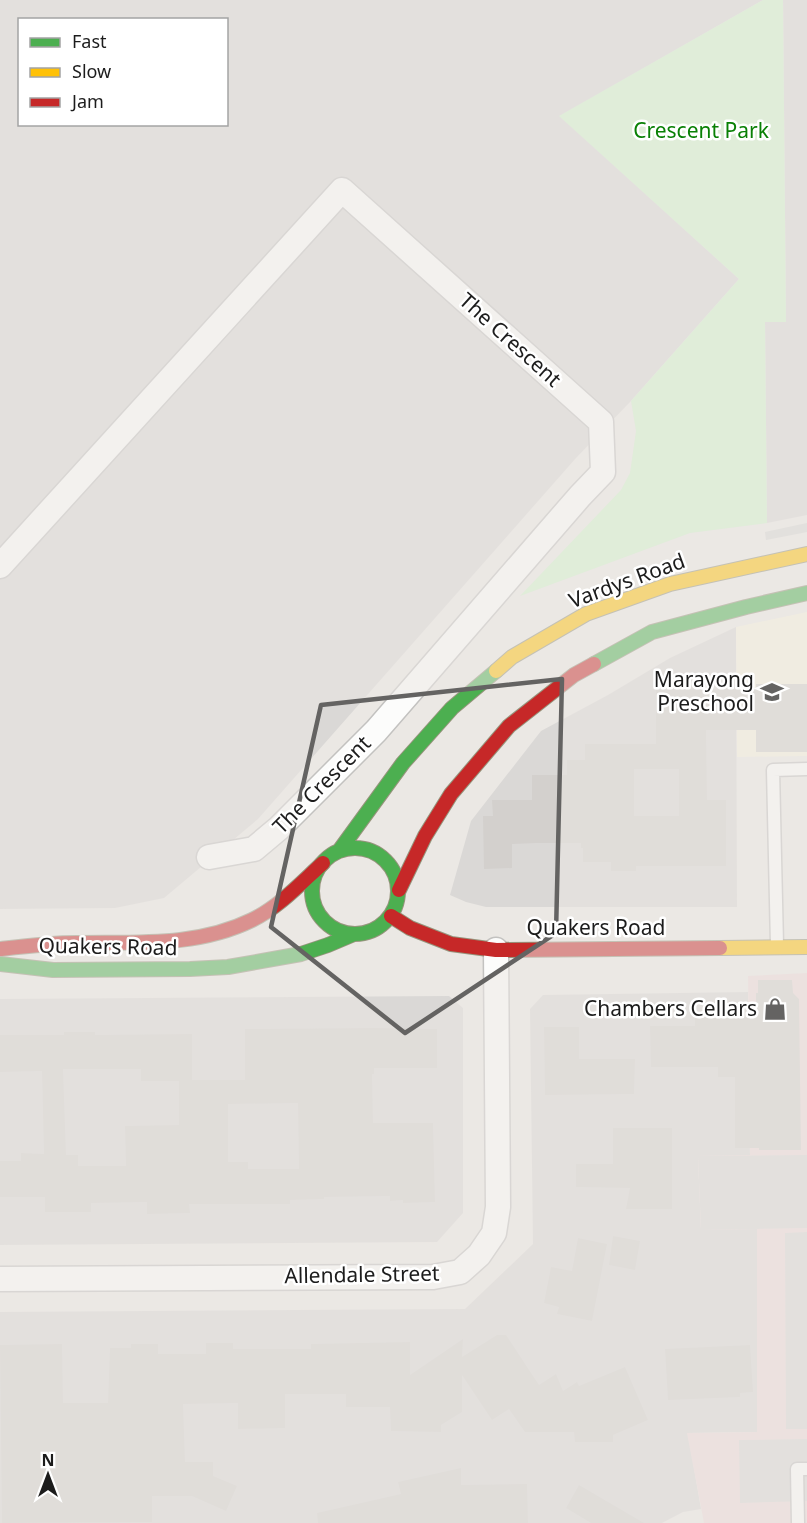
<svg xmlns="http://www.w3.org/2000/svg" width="807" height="1523" viewBox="0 0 807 1523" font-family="'Noto Sans',sans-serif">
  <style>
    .residential { fill: #dad8d6; fill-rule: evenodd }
    .commercial { fill: #eedada }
    .education { fill: #f6f2de }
    .religious { fill: #d9d8d6 }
    .park { fill: #d2f3cd }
    .pier { fill: #d7d7d5 }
    .building { fill: #d3d0cd; fill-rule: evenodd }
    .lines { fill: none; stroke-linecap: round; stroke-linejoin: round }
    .lane-casing { stroke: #c3c2c0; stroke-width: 15 }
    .street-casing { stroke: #c3c2c0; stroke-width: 27 }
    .fast-casing { stroke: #96947c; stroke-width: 16 }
    .slow-casing { stroke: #96947c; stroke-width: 16 }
    .jam-casing { stroke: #96947c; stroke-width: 16 }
    .lane { stroke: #fcfcfb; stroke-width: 12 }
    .street { stroke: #fcfcfb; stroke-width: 24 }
    .fast { stroke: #4caf50; stroke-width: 14 }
    .slow { stroke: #ffc107; stroke-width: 14 }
    .jam { stroke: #c62828; stroke-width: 14 }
    .marked { fill: none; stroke: #646362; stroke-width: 4.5; stroke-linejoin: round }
    .labels { text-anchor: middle; stroke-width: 5; stroke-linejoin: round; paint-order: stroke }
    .park-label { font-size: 21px; fill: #098005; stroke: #fff }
    .street-label { font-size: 21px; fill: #1c1c1c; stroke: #fff }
    .poi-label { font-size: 21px; fill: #1c1c1c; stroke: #fff; text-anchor: end }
  </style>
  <rect width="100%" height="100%" fill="#ebe8e4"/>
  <path class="residential" d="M 0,0 L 763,0 L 560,116 L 739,279 L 631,401 L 576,458 L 258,819 L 164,898 L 115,908 L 0,909 ZM 20,20 L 226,20 L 226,124 L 20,124 Z
    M 783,0 L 807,0 L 807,515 L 767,523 L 765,322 L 786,322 Z
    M 736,627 L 737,907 L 486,907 L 466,902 L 450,895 L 471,821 L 541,731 L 608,695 L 670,658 Z
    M 748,992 L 750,1156 L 698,1156 L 701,1229 L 757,1229 L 757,1432 L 688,1433 L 701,1509 L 683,1512 L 662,1523 L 0,1523 L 0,1312 L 465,1309 L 533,1244 L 530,1009 L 543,995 Z
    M 449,996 L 463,1008 L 463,1213 L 437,1242 L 0,1245 L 0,999 Z"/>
  <path class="commercial" d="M 807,973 L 807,1523 L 704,1523 L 687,1433 L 757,1432 L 757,1229 L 701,1230 L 698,1156 L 750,1155 L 748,976 Z"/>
  <path class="education" d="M 807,612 L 807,756 L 737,757 L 736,627 Z"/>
  <path class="religious" d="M 807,1155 L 807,1228 L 701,1230 L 698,1156 Z
    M 807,1232 L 807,1429 L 786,1429 L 785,1233 Z
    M 807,1439 L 807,1501 L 740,1503 L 739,1440 Z"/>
  <path class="park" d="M 763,0 L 783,0 L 786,322 L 765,322 L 767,523 L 690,533 L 520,596 L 621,490 L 630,473 L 636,431 L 631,401 L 739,279 L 559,116 Z"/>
  <path class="pier" d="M 807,523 L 807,532 L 766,540 L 765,532 Z"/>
  <path class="building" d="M 756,684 L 807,684 L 807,752 L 756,752 L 756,730 L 706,730 L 707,800 L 726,800 L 726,866 L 636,866 L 636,871 L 611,871 L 611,862 L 583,862 L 583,848 L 581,848 L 581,843 L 536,843 L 512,844 L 512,868 L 484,869 L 483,816 L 493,816 L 492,800 L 532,800 L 532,775 L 567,775 L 567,760 L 585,760 L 585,744 L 656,744 L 656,690 L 756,689 ZM 634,769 L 679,769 L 679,816 L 634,816 Z
    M 758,980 L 792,980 L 793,993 L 799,999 L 801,1150 L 759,1150 L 759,1148 L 735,1148 L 735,1077 L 718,1077 L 718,1067 L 651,1067 L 650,1026 L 695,1026 L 695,1015 L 756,1014 L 756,993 L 758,993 Z
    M 544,1027 L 579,1027 L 579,1059 L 635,1059 L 634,1094 L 545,1095 Z
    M 374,1028 L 437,1029 L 437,1068 L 374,1068 L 374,1074 L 372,1074 L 373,1123 L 433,1123 L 435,1202 L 403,1203 L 403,1200 L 390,1201 L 390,1196 L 324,1197 L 324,1199 L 290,1200 L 290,1204 L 189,1204 L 190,1213 L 147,1214 L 147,1202 L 91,1203 L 91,1212 L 45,1212 L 45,1197 L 0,1197 L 0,1161 L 21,1161 L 21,1153 L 44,1154 L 42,1071 L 0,1072 L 0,1035 L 64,1035 L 64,1032 L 95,1032 L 95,1035 L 192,1034 L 192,1080 L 245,1080 L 245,1029 ZM 63,1069 L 141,1069 L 141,1081 L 179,1081 L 179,1125 L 125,1126 L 126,1166 L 78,1166 L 78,1155 L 66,1155 ZM 298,1103 L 299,1169 L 248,1169 L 248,1162 L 228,1162 L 228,1104 Z
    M 613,1128 L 672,1128 L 672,1209 L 626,1209 L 630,1188 L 576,1187 L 576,1164 L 613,1164 Z
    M 613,1236 L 640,1241 L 635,1270 L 609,1265 Z
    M 578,1238 L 607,1244 L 592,1321 L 557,1314 L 559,1307 L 544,1303 L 551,1267 L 572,1271 Z
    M 497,1335 L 506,1335 L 539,1385 L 556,1374 L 563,1391 L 577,1382 L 579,1386 L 625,1367 L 648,1420 L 613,1435 L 613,1442 L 575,1442 L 574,1432 L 525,1432 L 509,1409 L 492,1420 L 462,1375 L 462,1412 L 441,1425 L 441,1432 L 391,1431 L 390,1407 L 346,1407 L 346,1394 L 285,1394 L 285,1428 L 238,1429 L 238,1403 L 183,1404 L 185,1462 L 213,1462 L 213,1476 L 237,1486 L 226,1511 L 192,1496 L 152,1496 L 152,1522 L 2,1523 L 0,1345 L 62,1344 L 63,1403 L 108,1403 L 110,1348 L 131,1348 L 131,1344 L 158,1344 L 158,1354 L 206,1354 L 206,1343 L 233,1343 L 233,1349 L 311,1349 L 311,1344 L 410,1342 L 410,1375 L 463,1339 L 462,1357 Z
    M 750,1345 L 753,1392 L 740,1393 L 740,1397 L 668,1400 L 665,1349 Z
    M 461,1468 L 461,1485 L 527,1484 L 528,1523 L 318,1523 L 317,1513 L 401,1494 L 398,1482 Z
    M 579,1485 L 644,1523 L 591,1523 L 566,1508 Z"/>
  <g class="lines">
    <g class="lane-casing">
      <path id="lane" d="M 777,945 L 773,770 L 807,769
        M 798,1523 L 797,1469 L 807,1469"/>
    </g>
    <g class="street-casing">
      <path id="street" d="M 0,566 L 342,190 L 601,422 L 603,472 L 580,496 L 376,731 L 279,828 L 254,849 L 209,857
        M 0,1279 L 433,1277 L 460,1272 L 479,1255 L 494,1233 L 498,1207 L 496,950"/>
    </g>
    <g class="fast-casing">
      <path id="fast" d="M 594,664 L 652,632 L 746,607 L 807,593
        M312 891a43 43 0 1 1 86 0a43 43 0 1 1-86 0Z
        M 339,851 L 403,763 L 452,708 L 496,671
        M 0,964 L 53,970 L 190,969 L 228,967 L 301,954 L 328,945 L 354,934"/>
    </g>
    <g class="slow-casing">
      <path id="slow" d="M 496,671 L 512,657 L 586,614 L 670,584 L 807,554
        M 720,948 L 807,947"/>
    </g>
    <g class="jam-casing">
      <path id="jam" d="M 399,890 L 425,836 L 451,794 L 509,726 L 574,675 L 594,664
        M 391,916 L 410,928 L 451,944 L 496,950 L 720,948
        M 0,949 C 26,946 51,943 77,943 C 137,942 197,947 252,920 C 279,907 301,883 323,863"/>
    </g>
    <use href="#lane" class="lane"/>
    <use href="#street" class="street"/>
    <use href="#fast" class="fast"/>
    <use href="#slow" class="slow"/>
    <use href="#jam" class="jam"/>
  </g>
  <path d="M0 0H807V1523H0ZM 562,679 L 556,933 L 405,1033 L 271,927 L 321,705 Z" fill="#ebe8e4" fill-opacity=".55" fill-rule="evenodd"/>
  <path class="marked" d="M 562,679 L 556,933 L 405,1033 L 271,927 L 321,705 Z"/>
  <defs>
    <g id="school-bare" transform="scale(1.8)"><path d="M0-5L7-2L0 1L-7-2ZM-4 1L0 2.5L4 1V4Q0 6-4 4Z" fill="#646362" stroke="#fff" stroke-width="2.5" paint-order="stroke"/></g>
    <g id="shop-bare" transform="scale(1.8)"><path d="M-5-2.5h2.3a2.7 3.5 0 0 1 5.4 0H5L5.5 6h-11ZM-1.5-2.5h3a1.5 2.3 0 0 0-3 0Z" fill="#646362" stroke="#fff" stroke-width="2.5" paint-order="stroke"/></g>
  </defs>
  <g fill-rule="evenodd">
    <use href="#school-bare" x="772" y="692"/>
    <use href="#shop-bare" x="775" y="1009"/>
  </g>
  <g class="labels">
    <g class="park-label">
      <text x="701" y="138">Crescent Park</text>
    </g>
    <g class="street-label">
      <text transform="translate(510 340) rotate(42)" y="7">The Crescent</text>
      <text transform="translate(627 581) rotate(-20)" y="7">Vardys Road</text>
      <text transform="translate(322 785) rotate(-45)" y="7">The Crescent</text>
      <text x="596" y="935">Quakers Road</text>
      <text transform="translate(108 947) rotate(1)" y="7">Quakers Road</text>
      <text transform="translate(362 1275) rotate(-1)" y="7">Allendale Street</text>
    </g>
    <g class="poi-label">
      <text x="754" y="687">Marayong<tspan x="754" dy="24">Preschool</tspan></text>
      <text x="757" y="1016">Chambers Cellars</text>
    </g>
  </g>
  <rect x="18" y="18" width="210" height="108" fill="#ffffff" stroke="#a4a4a4" stroke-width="1.5"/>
  <rect x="30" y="38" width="30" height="9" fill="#4caf50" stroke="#a4a4a4" stroke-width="1.5"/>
  <text x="72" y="48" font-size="18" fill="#1c1c1c">Fast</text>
  <rect x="30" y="68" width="30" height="9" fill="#ffc107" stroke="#a4a4a4" stroke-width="1.5"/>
  <text x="72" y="78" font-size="18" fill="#1c1c1c">Slow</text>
  <rect x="30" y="98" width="30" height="9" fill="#c62828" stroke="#a4a4a4" stroke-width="1.5"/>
  <text x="72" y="108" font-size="18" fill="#1c1c1c">Jam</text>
  <g transform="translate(48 1475)" stroke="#ffffff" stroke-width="4.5" paint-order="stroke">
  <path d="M0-4.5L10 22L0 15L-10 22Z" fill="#1c1c1c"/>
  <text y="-9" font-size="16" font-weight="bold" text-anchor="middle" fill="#1c1c1c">N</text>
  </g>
</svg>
